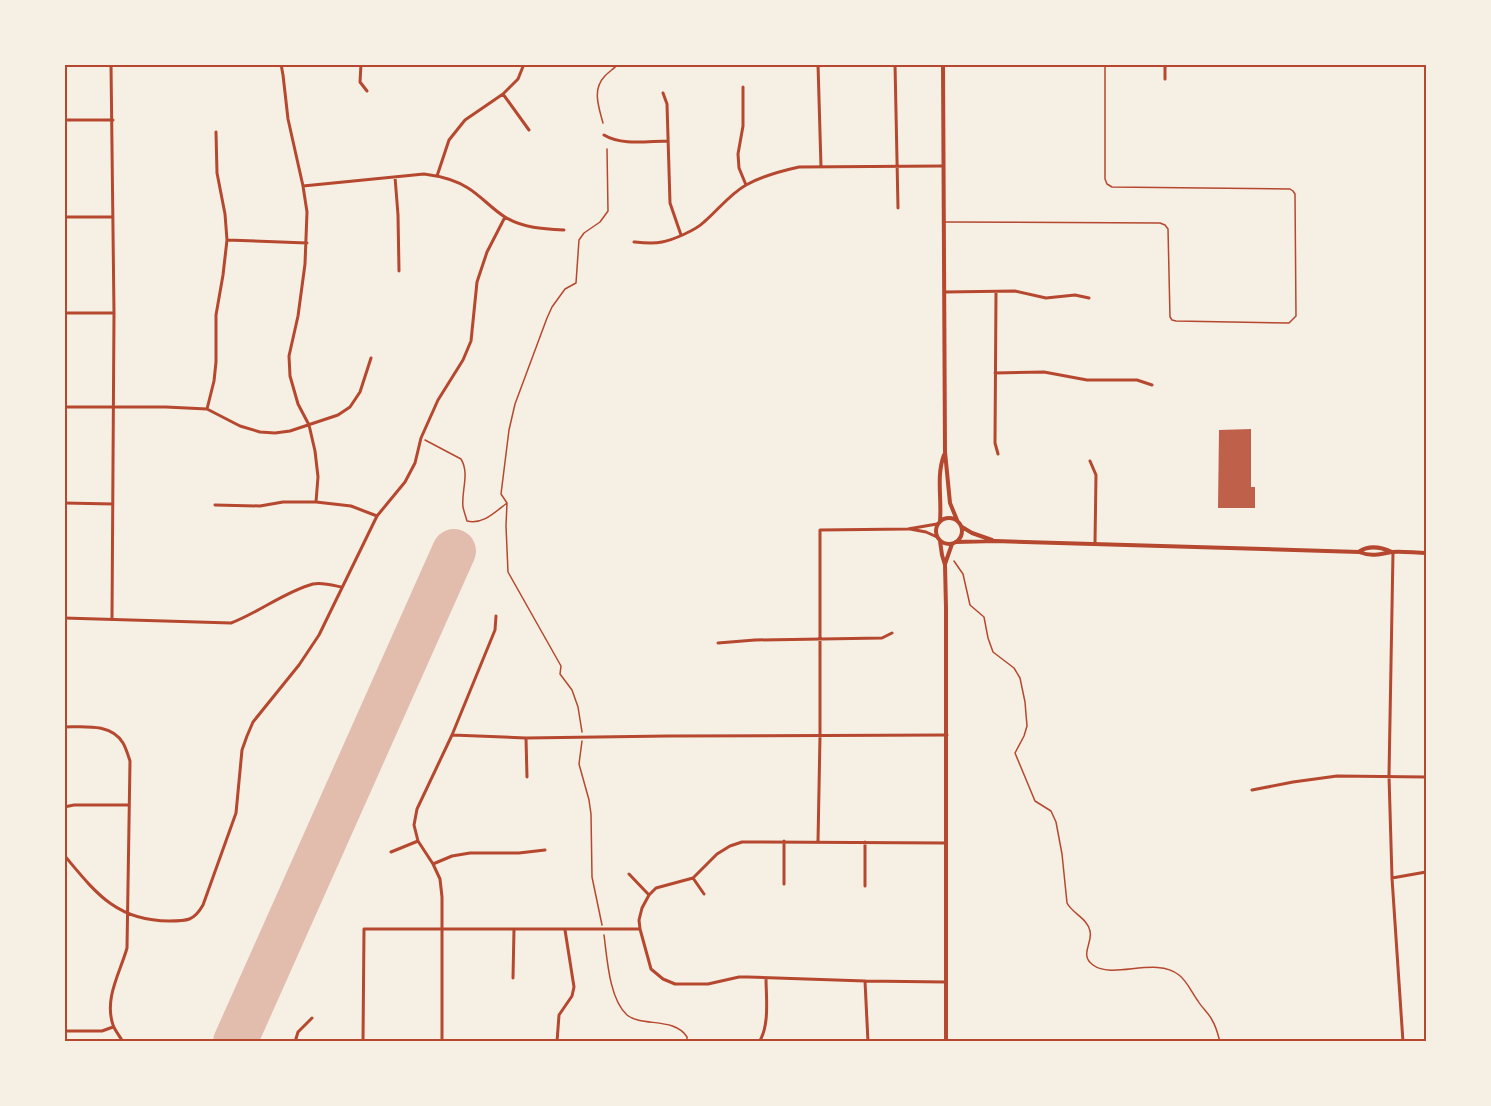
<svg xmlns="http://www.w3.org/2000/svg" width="1491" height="1106" viewBox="0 0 1491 1106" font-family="'Alegreya Sans',sans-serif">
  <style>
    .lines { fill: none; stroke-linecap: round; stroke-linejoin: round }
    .runway { stroke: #e2bdae; stroke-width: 44 }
    .building { fill: #bf614a }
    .path { stroke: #b5482f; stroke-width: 1.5 }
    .service { stroke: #b5482f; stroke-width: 1.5 }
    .minor { stroke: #b5482f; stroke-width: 3 }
    .tertiary { stroke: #b5482f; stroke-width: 4 }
    .secondary { stroke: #b5482f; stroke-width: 4 }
    .neatline { fill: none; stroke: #b5482f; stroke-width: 2 }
  </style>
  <rect width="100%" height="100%" fill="#f6efe4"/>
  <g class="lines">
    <path class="runway" d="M 235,1042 L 454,551"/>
  </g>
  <path class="building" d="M 1251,429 L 1251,487 L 1255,487 L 1255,508 L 1218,508 L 1219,430 Z"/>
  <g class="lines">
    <path class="path" d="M 603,123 C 599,108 592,90 604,77 C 608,72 614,69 618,64
      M 425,440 L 461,459 C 470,474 461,491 463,507 C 464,512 466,517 467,521 C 483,525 495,512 507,503
      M 954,561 L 963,574 L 970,605 L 984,617 L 988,638 L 993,652 L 1014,668 L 1020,678 L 1025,702 L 1027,726 L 1024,736 L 1015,753 L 1035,801 L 1051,811 L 1056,822 L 1062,854 L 1067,903 C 1072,913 1088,919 1090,931 C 1093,943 1079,955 1093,965 C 1113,980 1156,956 1179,975 C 1187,981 1192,993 1198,1001 C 1202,1008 1209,1013 1212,1020 C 1216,1026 1218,1034 1220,1042
      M 582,732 L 578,707 L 572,690 L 560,674 L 561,666 L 508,572 L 506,526 L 507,503 L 501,494 L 509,430 L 515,404 L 547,318 L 552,307 L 565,289 L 576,283 L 579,240 L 584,233 L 600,222 L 608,211 L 607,149
      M 582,741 L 579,764 L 589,800 L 591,814 L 592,877 L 602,925
      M 604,935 C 607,957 609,999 627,1015 C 642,1027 675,1017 687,1037 L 687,1042"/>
    <path class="service" d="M 945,222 L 1160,223 L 1165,225 L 1168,229 L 1170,317 L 1172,320 L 1176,321 L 1289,323 L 1296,316 L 1295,194 L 1293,191 L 1290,189 L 1112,187 L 1107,184 L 1105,179 L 1105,64"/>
    <path class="minor" d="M 111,64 L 114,313 L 112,619
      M 281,64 L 283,75 L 288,119 L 303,186 L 307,212 L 305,264 L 298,316 L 289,356 L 290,376 L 298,404 L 309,425 L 315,451 L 318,477 L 316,502
      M 361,64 L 360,82 L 367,91
      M 818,64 L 821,167
      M 895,64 L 898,208
      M 1165,79 L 1165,64
      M 743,87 L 743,126 L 738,154 L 739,168 L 746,185
      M 663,93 L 667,104 L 670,203 L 681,235
      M 503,94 L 529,130
      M 64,120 L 113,120
      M 604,135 C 622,146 648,141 668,141
      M 437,176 L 449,140 L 465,120 L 503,94 L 518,79 L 524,64
      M 395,177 L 398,215 L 399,271
      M 303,186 L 424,174 C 440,176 454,179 468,188 C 481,196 492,209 505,217 C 523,228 543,229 564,230
      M 64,217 L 113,217
      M 227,240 L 307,243
      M 634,242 C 644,243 653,244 662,242 C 673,240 696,230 704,222 C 718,210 730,194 746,185 C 762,176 781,171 799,167 L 943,166
      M 945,292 L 1015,291 L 1046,298 L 1075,295 L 1089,298
      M 996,292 L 995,443 L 998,454
      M 64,313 L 114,313
      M 995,373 L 1044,372 L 1087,380 L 1137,380 L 1152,385
      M 64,407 L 166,407 L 207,409 L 240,426 L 260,432 L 275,433 L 290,431 L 338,415 L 350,407 L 360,392 L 371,358
      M 207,409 L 214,381 L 216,362 L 216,315 L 223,275 L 227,240 L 225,214 L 217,173 L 216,132
      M 1090,461 L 1096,475 L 1095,543
      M 64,503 L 113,504
      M 215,505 L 260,506 L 283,502 L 316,502 L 351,506 L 377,516
      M 910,529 L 926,532 L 937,537
      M 1393,552 L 1389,776 L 1392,878 L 1403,1042
      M 64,618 L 231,623 C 258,613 286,591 313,584 C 322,582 332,585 341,587
      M 718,643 L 755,640 L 882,638 L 892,633
      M 64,727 C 84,727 111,723 123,743 C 126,748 128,755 130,761 L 127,948 C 120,973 104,998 113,1025 C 115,1031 120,1036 123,1042
      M 452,735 L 526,738 L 668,736 L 947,735
      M 526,738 L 527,777
      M 1252,790 L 1293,782 L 1337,776 L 1426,777
      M 64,807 L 74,805 L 129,805
      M 818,842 L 820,736 L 820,530 L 908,529 L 937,524
      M 391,852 L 418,841
      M 64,855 C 95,892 116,921 169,921 C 187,921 194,921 203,905 L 236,813 L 242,750 L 247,736 L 253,722 L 299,665 L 319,635 L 377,516 L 405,482 L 415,463 L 421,438 L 438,400 L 463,360 L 471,341 L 477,282 L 487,252 L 505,217
      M 433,864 L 452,856 L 470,853 L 519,853 L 545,850
      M 629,874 L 649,895
      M 693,878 L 704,894
      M 1392,878 L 1426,872
      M 784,884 L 784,841
      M 865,886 L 865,842
      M 513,978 L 514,929
      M 865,981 L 868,1042
      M 945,982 L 865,981 L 748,977 L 739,977 L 708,984 L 675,984 L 663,979 L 651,969 L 640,929 L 639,920 L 642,908 L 649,895 L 656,888 L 693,878 L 717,854 L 730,846 L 742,842 L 946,843
      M 64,1031 L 102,1031 L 113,1027
      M 295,1042 L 298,1032 L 312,1018
      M 363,1042 L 364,929 L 640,929
      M 442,1042 L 442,897 L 440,879 L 433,864 L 418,841 L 414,825 L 417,809 L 452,735 L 495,630 L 496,616
      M 557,1042 L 559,1015 L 572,996 L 574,987 L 565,930
      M 759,1042 C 770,1026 766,996 766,978"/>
    <path class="tertiary" d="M 962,527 L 972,533 L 992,540
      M 956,542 L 995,541 L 1359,552 C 1372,557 1379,554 1392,552 C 1403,551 1415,553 1426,553
      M 1360,551 C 1370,545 1381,547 1392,552"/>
    <path class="secondary" d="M 943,64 L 945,452 L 950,503 L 957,520
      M936 531a13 13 0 1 1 26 0a13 13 0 1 1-26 0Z
      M 940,521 C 942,499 936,476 944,455
      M 940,541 L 942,555 L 945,565 L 946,608 L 946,1042
      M 945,564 L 952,544"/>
  </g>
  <rect width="1491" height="1106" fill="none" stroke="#f6efe4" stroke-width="132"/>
  <rect x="66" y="66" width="1359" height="974" class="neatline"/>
</svg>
